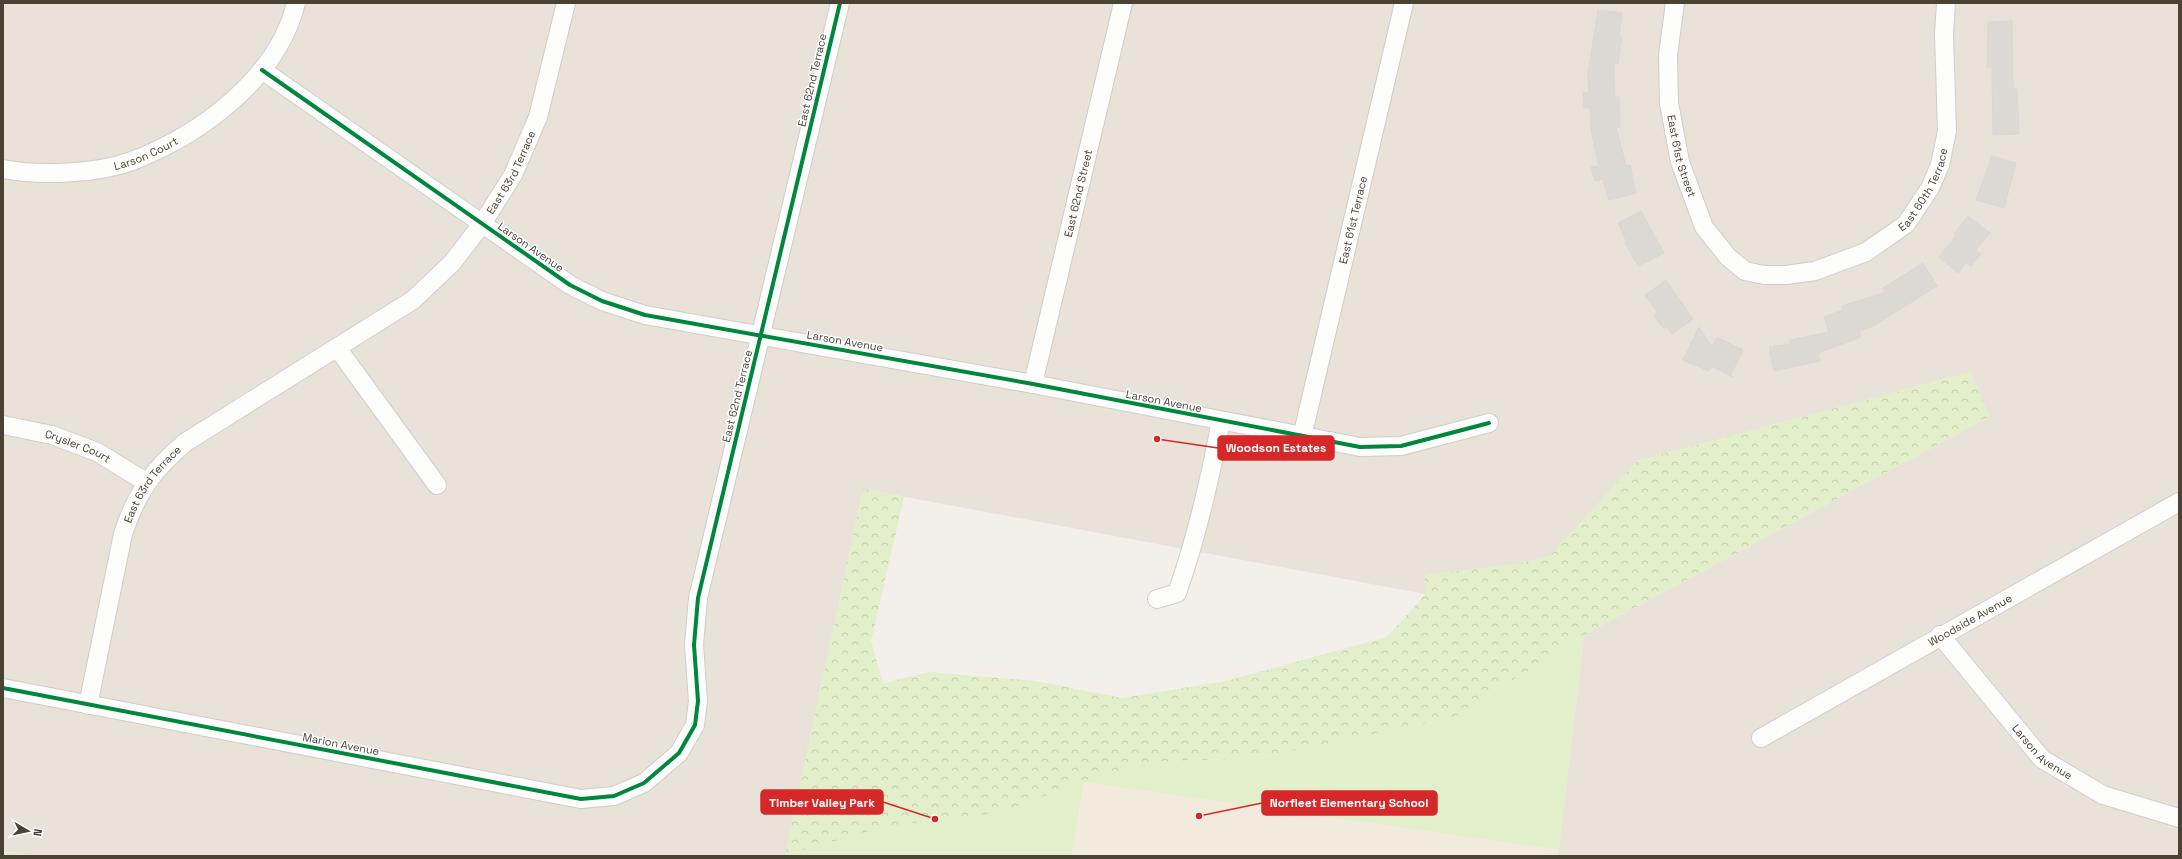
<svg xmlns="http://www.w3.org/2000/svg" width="2182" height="859" viewBox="0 0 2182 859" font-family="'Space Grotesk',sans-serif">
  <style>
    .residential { fill: #e8e2d9 }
    .education { fill: #f2eadd }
    .green { fill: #e2efca }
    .forest { fill: url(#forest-crowns) }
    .building { fill: #ddd9d4; stroke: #dcd7d1 }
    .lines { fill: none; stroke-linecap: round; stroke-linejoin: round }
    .minor-casing { stroke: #d1cec9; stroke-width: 20 }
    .minor { stroke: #fdfdfc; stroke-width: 18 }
    .cycleway-casing { stroke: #fff; stroke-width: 6 }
    .cycleway { stroke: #00873e; stroke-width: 4 }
    .labels { text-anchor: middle; stroke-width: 3; stroke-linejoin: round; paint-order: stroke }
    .street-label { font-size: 11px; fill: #4b4236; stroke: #fff }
    .leader { fill: none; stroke: #d62828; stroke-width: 1.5 }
    .callout-dot { fill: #d62828; stroke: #fff; stroke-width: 1.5 }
    .callout { fill: #d62828; stroke: #d62828; stroke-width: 1.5 }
    .callout-label { font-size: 12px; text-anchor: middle; font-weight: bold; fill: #fff }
  </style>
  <defs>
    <pattern id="forest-crowns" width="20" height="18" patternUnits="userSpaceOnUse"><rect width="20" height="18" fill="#e2efca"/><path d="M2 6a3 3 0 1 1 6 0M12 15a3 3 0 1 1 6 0" fill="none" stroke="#c3ceae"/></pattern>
  </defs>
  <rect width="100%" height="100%" fill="#f3f0ec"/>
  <path class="residential" d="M 3,3 L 2179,3 L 2179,856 L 1558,856 L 1584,635 L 1989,417 L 1971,372 L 1637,461 L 1550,556 L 1518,564 L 1425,575 L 1425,594 L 863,489 L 785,856 L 33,856 L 3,851 Z"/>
  <path class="education" d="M 1083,782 L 1559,850 L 1558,856 L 1071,856 Z"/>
  <path class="green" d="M 1584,635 L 1559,850 L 1084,782 L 1071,856 L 785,856 L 807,752 L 1083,782 L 1143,762 L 1258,758 L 1455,717 Z"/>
  <path class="forest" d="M 1971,372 L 1989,417 L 1584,635 L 1455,717 L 1258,758 L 1143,762 L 996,813 L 887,826 L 785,855 L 863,489 L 904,497 L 871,641 L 883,683 L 929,672 L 1036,681 L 1122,698 L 1226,681 L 1387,637 L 1425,595 L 1425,575 L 1518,564 L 1550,556 L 1637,461 Z
    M 3,851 L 33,856 L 3,856 Z"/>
  <path class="building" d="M 1598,10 L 1622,13 L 1619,36 L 1622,36 L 1618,64 L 1614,64 L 1615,97 L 1619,97 L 1620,127 L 1616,127 L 1626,166 L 1630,165 L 1636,193 L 1609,200 L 1603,179 L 1595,181 L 1591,167 L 1599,166 L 1591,130 L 1590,108 L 1584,108 L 1583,93 L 1589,93 L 1588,74 Z
    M 2012,21 L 2013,89 L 2017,89 L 2019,134 L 1993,135 L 1992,67 L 1987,67 L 1988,22 Z
    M 1992,156 L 2016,163 L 2004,208 L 1976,200 Z
    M 1641,211 L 1664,253 L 1638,266 L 1625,243 L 1627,242 L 1618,223 Z
    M 1968,216 L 1990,233 L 1976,250 L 1981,254 L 1971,266 L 1966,263 L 1958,273 L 1939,257 L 1956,236 L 1954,234 Z
    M 1923,263 L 1937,286 L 1875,325 L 1859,331 L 1861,337 L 1818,353 L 1820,361 L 1774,371 L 1769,347 L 1791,344 L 1790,340 L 1829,332 L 1824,317 L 1843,310 L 1842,306 L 1886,292 L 1883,288 Z
    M 1666,280 L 1693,319 L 1672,334 L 1666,326 L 1663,328 L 1654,316 L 1658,313 L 1645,295 Z
    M 1699,327 L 1712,347 L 1717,337 L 1743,350 L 1731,374 L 1733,377 L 1712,366 L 1709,371 L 1683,360 Z"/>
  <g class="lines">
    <g class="minor-casing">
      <g id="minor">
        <path id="s1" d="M 1675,3 L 1668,55 L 1669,103 L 1680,162 L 1704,227 L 1728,257 L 1745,271 L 1764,275 L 1786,275 L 1815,271 L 1866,252 L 1906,224 L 1930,188 L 1940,165 L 1947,131 L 1944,34 L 1946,3"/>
        <path d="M 262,70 L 570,285 L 602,301 L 645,315 L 1033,384 L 1360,447 L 1401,446 L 1489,423"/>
        <path id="s2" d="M 3,169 C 40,176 96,174 132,161 C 200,135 278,78 296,3"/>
        <path d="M 338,349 L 437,485"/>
        <path id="s3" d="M 1033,384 L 1123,3"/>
        <path id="s4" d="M 3,425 L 52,435 L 97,452 L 146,482"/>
        <path id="s5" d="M 1302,437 L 1404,3"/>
        <path d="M 1157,599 L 1177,593 C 1197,537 1210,479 1221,421"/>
        <path id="s6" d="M 1940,635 L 2042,759 L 2103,795 L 2179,818"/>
        <path d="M 3,688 L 581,799 L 614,796 L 644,783 L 679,753 L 695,725 L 698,701 L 694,645 L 698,598 L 840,3"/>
        <path id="s7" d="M 88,705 L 123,534 C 136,494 153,469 186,442 L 413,300 L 452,263 L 482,224 L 513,175 L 538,117 L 566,3"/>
        <path id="s8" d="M 1761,738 L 2179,502"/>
      </g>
    </g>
    <use href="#minor" class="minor"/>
    <g class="cycleway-casing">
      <path id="cycleway" d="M 262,70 L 570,285 L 602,301 L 645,315 L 1033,384 L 1360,447 L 1401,446 L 1489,423
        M 3,688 L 581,799 L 614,796 L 644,783 L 679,753 L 695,725 L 698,701 L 694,645 L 698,598 L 840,3"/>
    </g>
    <use href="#cycleway" class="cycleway"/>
  </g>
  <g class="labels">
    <g class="street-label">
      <text transform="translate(812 80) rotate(-77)" y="4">East 62nd Terrace</text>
      <text dy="4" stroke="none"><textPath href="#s2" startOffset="146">Larson Court</textPath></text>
      <text dy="4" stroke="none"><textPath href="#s1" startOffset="155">East 61st Street</textPath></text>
      <text dy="4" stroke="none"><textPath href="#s7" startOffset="718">East 63rd Terrace</textPath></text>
      <text dy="4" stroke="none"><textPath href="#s1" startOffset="503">East 60th Terrace</textPath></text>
      <text dy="4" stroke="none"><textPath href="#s3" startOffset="196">East 62nd Street</textPath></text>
      <text dy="4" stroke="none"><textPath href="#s5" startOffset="223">East 61st Terrace</textPath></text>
      <text transform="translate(531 247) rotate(35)" y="4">Larson Avenue</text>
      <text transform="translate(845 341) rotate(10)" y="4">Larson Avenue</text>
      <text transform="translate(737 396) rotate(-76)" y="4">East 62nd Terrace</text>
      <text transform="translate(1164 401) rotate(11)" y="4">Larson Avenue</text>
      <text dy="4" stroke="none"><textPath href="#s4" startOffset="78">Crysler Court</textPath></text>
      <text dy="4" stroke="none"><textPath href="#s7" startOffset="233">East 63rd Terrace</textPath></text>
      <text dy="4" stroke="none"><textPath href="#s8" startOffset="240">Woodside Avenue</textPath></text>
      <text transform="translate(341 744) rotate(11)" y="4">Marion Avenue</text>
      <text dy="4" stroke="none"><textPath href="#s6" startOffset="156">Larson Avenue</textPath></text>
    </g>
  </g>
  <path class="leader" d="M1157 439L1218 448M935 819L883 802M1199 816L1262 803"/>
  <g class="callout-dot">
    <circle cx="1157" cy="439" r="4"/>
    <circle cx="935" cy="819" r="4"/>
    <circle cx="1199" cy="816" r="4"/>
  </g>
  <g class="callout">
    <rect x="1218" y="436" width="116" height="24" rx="4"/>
    <rect x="761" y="790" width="122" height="24" rx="4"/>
    <rect x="1262" y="791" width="175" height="24" rx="4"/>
  </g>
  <g class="callout-label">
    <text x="1276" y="452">Woodson Estates</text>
    <text x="822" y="807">Timber Valley Park</text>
    <text x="1349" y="807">Norfleet Elementary School</text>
  </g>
  <rect width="2182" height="859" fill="none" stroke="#4b4236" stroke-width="8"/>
  <g transform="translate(28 831) rotate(99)" stroke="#ffffff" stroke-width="3" paint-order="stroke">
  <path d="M0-3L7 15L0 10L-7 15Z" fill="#4b4236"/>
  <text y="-6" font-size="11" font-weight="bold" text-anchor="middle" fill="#4b4236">N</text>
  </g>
</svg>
